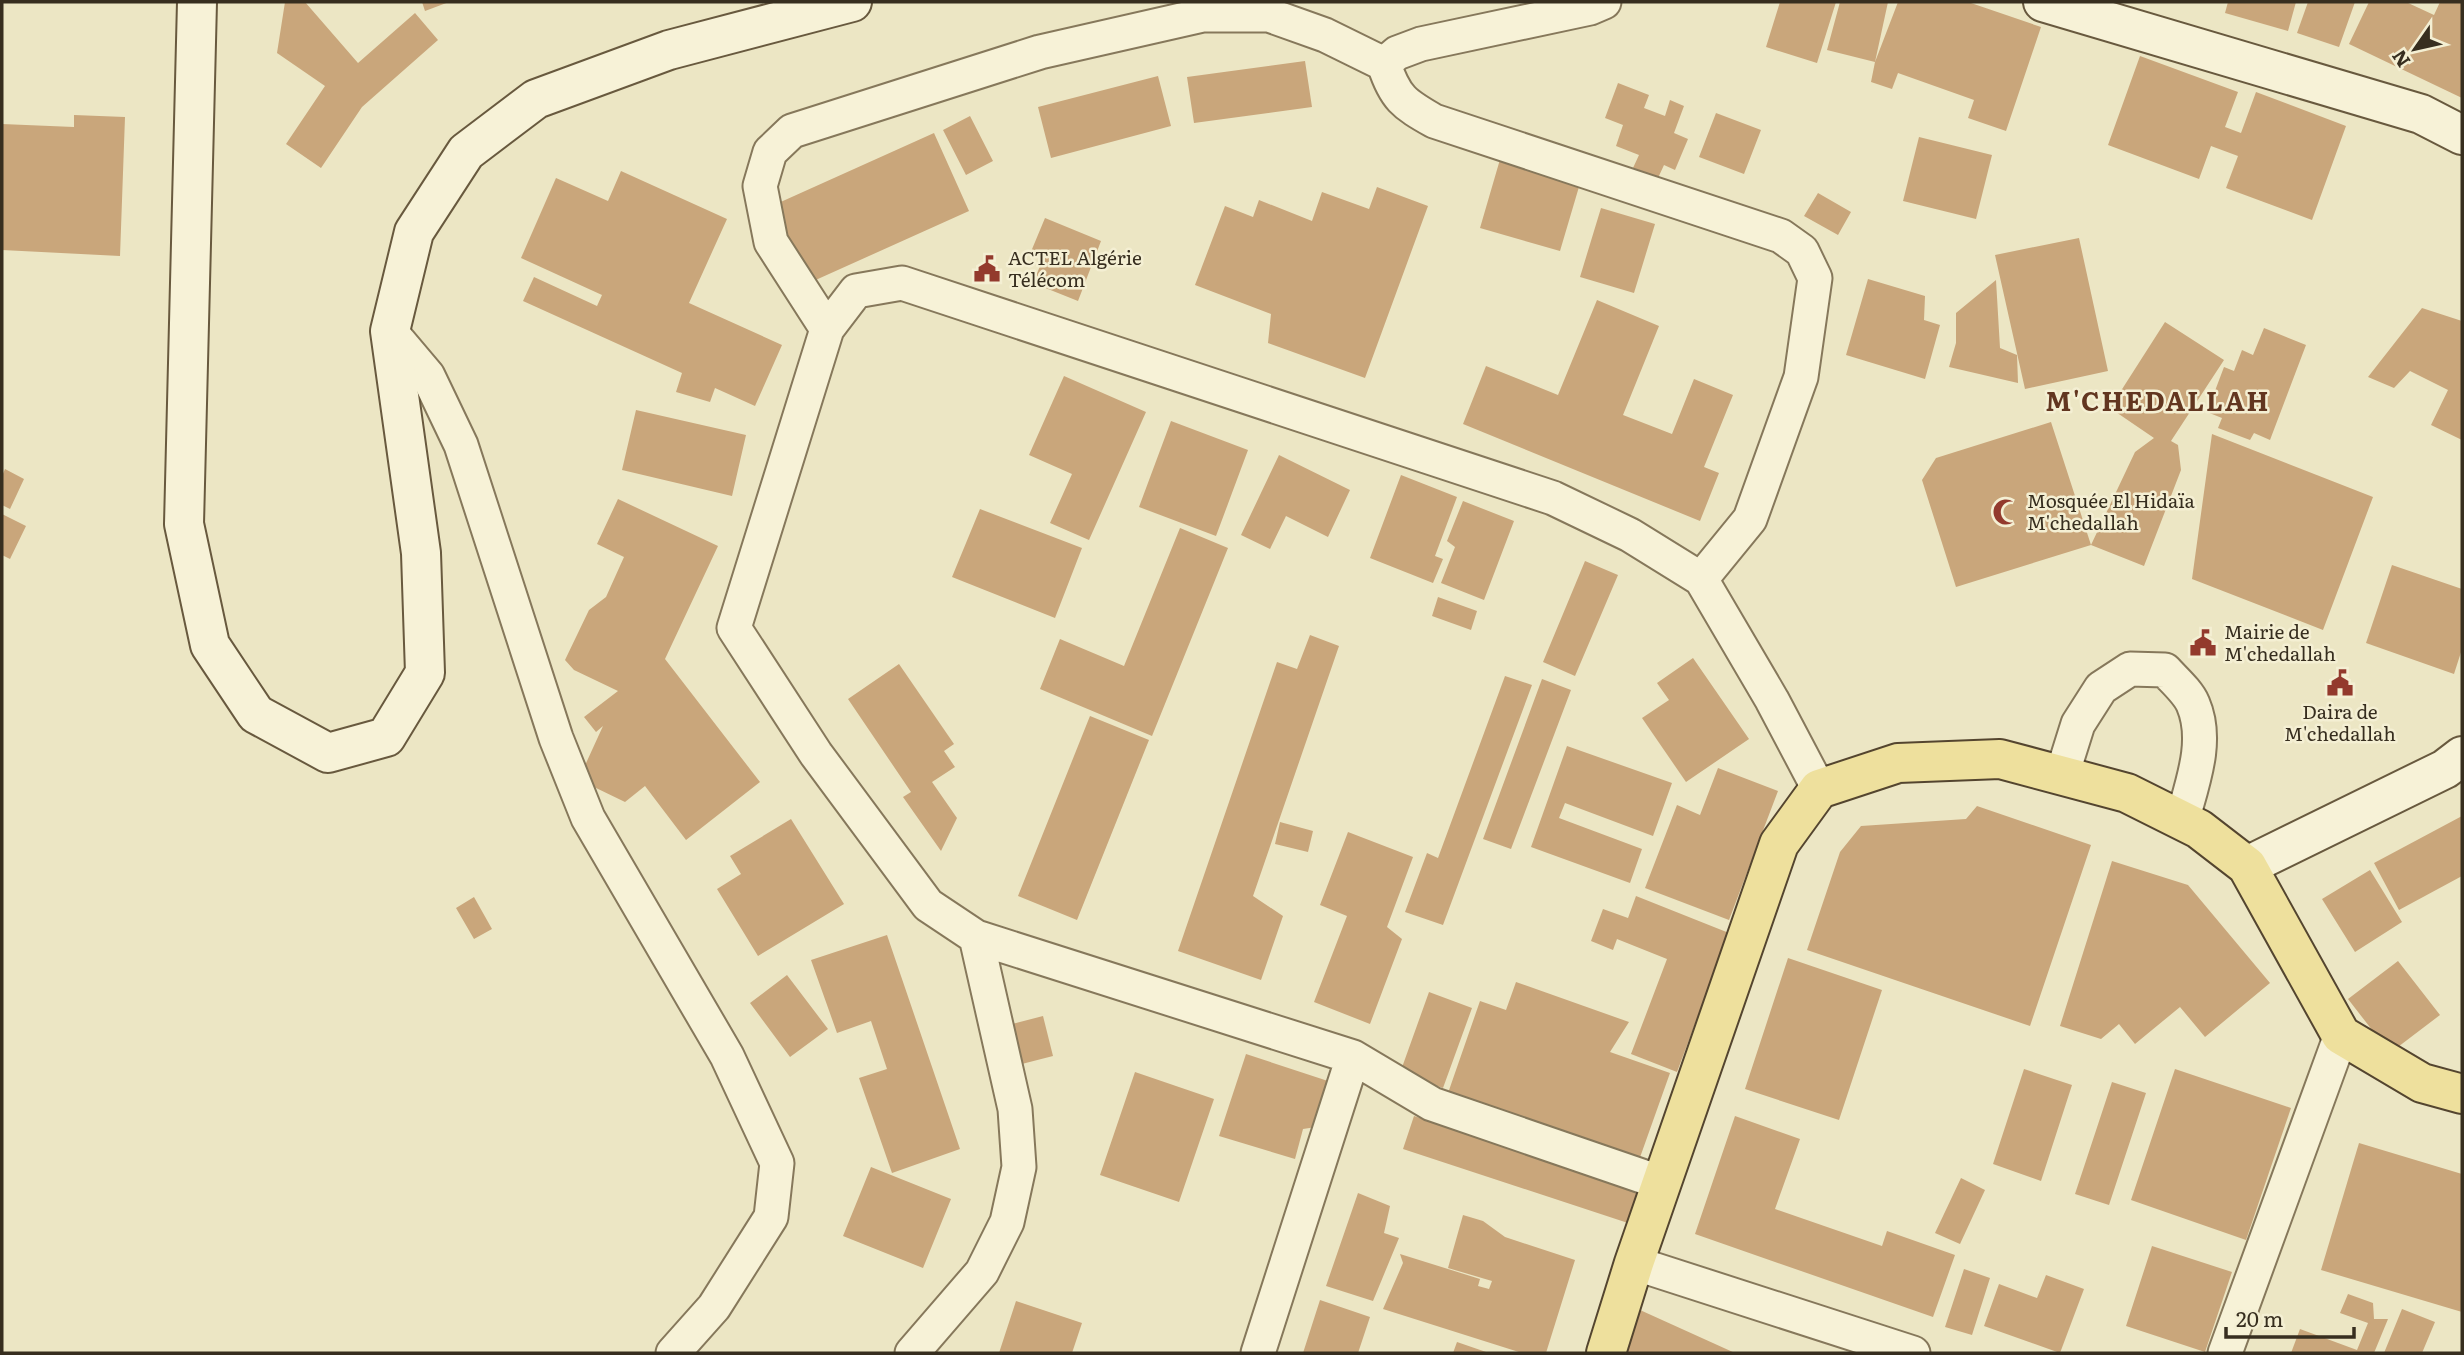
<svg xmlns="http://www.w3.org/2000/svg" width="2464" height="1355" viewBox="0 0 2464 1355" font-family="Literata,serif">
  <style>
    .building { fill: #c9a67b }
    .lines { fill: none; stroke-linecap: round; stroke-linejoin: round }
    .street-casing { stroke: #86785b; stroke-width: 37 }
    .secondary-casing { stroke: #68593e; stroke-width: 42 }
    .primary-casing { stroke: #54452f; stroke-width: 42 }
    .street { stroke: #f7f2d7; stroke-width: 33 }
    .secondary { stroke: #f7f2d7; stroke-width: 38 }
    .primary { stroke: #eee09d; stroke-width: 38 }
    .labels { text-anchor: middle; stroke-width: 5; stroke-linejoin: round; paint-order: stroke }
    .poi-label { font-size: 19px; fill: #372e1f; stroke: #f4efd3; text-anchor: start }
    .district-label { font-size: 26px; font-weight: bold; letter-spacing: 2px; fill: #623620; stroke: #f4efd3 }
  </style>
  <rect width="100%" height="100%" fill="#ece6c4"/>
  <path class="building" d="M 285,2 L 305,2 L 358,63 L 415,13 L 438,40 L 362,107 L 321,168 L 286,144 L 325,86 L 277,53 Z
    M 422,2 L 449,2 L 425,11 Z
    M 1780,2 L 1836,2 L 1817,63 L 1766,47 Z
    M 1840,2 L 1888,2 L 1875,62 L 1827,50 Z
    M 1898,2 L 1968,2 L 2041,27 L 2006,131 L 1968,118 L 1974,100 L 1898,73 L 1892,89 L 1871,82 L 1875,62 Z
    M 2228,2 L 2296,2 L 2288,31 L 2225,13 Z
    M 2308,2 L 2355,2 L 2339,47 L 2297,33 Z
    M 2369,2 L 2406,2 L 2434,15 L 2440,2 L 2462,2 L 2462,98 L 2349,44 Z
    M 2140,56 L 2238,92 L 2225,127 L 2241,133 L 2256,92 L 2346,126 L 2312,220 L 2226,188 L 2238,156 L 2211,146 L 2199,179 L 2108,145 Z
    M 1305,61 L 1312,107 L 1194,123 L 1187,77 Z
    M 1158,76 L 1171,126 L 1051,158 L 1038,107 Z
    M 1618,83 L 1649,95 L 1644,108 L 1665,116 L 1670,100 L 1684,106 L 1674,133 L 1688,139 L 1675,170 L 1664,165 L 1658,178 L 1633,168 L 1639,155 L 1616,146 L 1623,125 L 1605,118 Z
    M 1716,113 L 1761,130 L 1744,174 L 1699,157 Z
    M 74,115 L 125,117 L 120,256 L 2,250 L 2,124 L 74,127 Z
    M 970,116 L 993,161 L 966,175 L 943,130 Z
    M 934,133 L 969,211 L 809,283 L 774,205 Z
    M 1919,137 L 1992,155 L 1976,219 L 1903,201 Z
    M 1501,156 L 1581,180 L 1560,251 L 1480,228 Z
    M 621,171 L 727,219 L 689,303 L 782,345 L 755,406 L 715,388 L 710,402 L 676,392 L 682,373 L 523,301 L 534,277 L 597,306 L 602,295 L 521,258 L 556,178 L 608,201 Z
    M 1377,187 L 1428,206 L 1365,378 L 1268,343 L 1271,314 L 1195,285 L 1225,206 L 1253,217 L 1259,200 L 1312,221 L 1322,192 L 1369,209 Z
    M 1818,193 L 1851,212 L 1838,235 L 1804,216 Z
    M 1601,208 L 1655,224 L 1634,293 L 1580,277 Z
    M 1045,218 L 1101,241 L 1078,301 L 1033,283 L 1043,259 L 1030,254 Z
    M 2079,238 L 2108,371 L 2025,389 L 1995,255 Z
    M 1868,279 L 1925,296 L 1924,320 L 1940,325 L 1925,379 L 1846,355 Z
    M 1996,280 L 2000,348 L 2017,355 L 2018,383 L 1949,367 L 1956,343 L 1956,313 Z
    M 1597,300 L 1659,326 L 1623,415 L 1672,434 L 1694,379 L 1733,395 L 1704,467 L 1719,473 L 1700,521 L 1463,424 L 1486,366 L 1558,395 Z
    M 2422,308 L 2462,321 L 2462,440 L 2431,425 L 2448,390 L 2410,371 L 2394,388 L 2368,377 Z
    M 2165,322 L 2224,360 L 2171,441 L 2178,445 L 2181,470 L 2144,566 L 2091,545 L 2135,452 L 2154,438 L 2110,408 Z
    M 2264,328 L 2306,345 L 2270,440 L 2254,433 L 2250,440 L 2218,428 L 2222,418 L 2207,412 L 2224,367 L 2234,371 L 2242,350 L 2253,355 Z
    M 1064,376 L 1146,412 L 1089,540 L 1050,523 L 1072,474 L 1029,455 Z
    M 636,410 L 746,435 L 732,496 L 622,470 Z
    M 1171,421 L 1248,450 L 1216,536 L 1139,507 Z
    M 2051,422 L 2091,545 L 1956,587 L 1922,480 L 1936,458 Z
    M 2212,434 L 2373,497 L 2323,630 L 2192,579 Z
    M 1279,455 L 1350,490 L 1328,537 L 1286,516 L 1270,549 L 1241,535 Z
    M 5,469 L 24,479 L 10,509 L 2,505 L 2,476 Z
    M 1401,475 L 1457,497 L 1435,556 L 1443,559 L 1433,583 L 1370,558 Z
    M 618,499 L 718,546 L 665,659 L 760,782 L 686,840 L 645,786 L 625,802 L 594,787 L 582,772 L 603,726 L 596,732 L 584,717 L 618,691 L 574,670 L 565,660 L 589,610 L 606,597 L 624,557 L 597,544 Z
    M 1463,501 L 1514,521 L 1484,600 L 1441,583 L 1455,547 L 1447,541 Z
    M 980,509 L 1082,548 L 1055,618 L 952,577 Z
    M 2,514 L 26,526 L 10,559 L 2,555 Z
    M 1180,528 L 1228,548 L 1152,736 L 1040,689 L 1060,639 L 1124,666 Z
    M 1585,561 L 1618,575 L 1575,676 L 1543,662 Z
    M 2392,565 L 2462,589 L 2462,649 L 2454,674 L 2366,643 Z
    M 1438,597 L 1477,611 L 1471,630 L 1432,616 Z
    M 1310,635 L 1339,646 L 1253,896 L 1283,916 L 1261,980 L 1178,951 L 1277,662 L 1297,669 Z
    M 1693,658 L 1749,739 L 1686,782 L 1642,718 L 1669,700 L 1657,683 Z
    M 899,664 L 954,744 L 944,751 L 955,767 L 932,782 L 957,818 L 941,851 L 903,797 L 911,792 L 848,699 Z
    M 1505,676 L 1532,685 L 1443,925 L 1405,912 L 1427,853 L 1438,858 Z
    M 1542,679 L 1571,690 L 1511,849 L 1483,839 Z
    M 1090,716 L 1149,740 L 1077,920 L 1018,896 Z
    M 1567,746 L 1672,783 L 1653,836 L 1565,803 L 1559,818 L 1642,849 L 1630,883 L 1531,847 Z
    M 1718,768 L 1778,791 L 1729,920 L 1645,888 L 1677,805 L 1700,815 Z
    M 1977,806 L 2091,845 L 2030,1026 L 1807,950 L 1840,852 L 1861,826 L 1966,819 Z
    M 2462,816 L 2462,876 L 2399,910 L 2374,863 Z
    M 791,819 L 844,904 L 758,956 L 717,889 L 741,874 L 730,856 Z
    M 1280,822 L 1313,831 L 1308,852 L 1275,844 Z
    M 1348,832 L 1413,857 L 1387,927 L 1402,939 L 1370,1024 L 1314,1002 L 1347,916 L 1320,905 Z
    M 2112,861 L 2188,885 L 2270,983 L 2205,1037 L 2180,1007 L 2135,1044 L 2119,1024 L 2101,1039 L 2060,1026 Z
    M 2370,870 L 2402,922 L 2355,952 L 2322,899 Z
    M 1636,896 L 1729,933 L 1677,1072 L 1631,1054 L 1667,959 L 1617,939 L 1613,950 L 1591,941 L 1603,909 L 1628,918 Z
    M 474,897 L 492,929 L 474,939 L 456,908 Z
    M 887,935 L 960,1149 L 892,1173 L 859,1078 L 887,1069 L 871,1021 L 837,1033 L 811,960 Z
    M 1788,958 L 1882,990 L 1839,1120 L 1745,1089 Z
    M 2398,961 L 2440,1015 L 2390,1053 L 2348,999 Z
    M 787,975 L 828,1029 L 790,1057 L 750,1003 Z
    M 1516,982 L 1629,1022 L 1610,1052 L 1670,1073 L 1638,1163 L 1447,1096 L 1480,1001 L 1506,1010 Z
    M 1429,992 L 1472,1008 L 1443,1088 L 1400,1073 Z
    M 1043,1016 L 1053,1056 L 1010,1067 L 1000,1027 Z
    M 1246,1054 L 1331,1082 L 1316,1127 L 1303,1129 L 1295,1159 L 1219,1136 Z
    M 2024,1069 L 2072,1085 L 2041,1181 L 1993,1164 Z
    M 2175,1069 L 2291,1108 L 2246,1240 L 2131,1200 Z
    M 1135,1072 L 1214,1099 L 1179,1202 L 1100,1175 Z
    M 2112,1082 L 2146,1093 L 2109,1205 L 2075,1194 Z
    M 1414,1116 L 1645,1192 L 1634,1225 L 1403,1149 Z
    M 1735,1116 L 1800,1139 L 1775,1209 L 1882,1246 L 1887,1231 L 1955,1255 L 1933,1317 L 1695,1234 Z
    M 2359,1143 L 2462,1174 L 2462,1312 L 2321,1270 Z
    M 871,1167 L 951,1199 L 923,1268 L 843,1236 Z
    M 1961,1178 L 1985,1190 L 1960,1244 L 1935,1233 Z
    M 1358,1193 L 1390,1206 L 1384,1233 L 1399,1238 L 1373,1301 L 1326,1286 Z
    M 1463,1215 L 1483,1221 L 1505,1237 L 1575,1260 L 1546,1353 L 1522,1353 L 1383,1309 L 1403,1263 L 1400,1254 L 1480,1279 L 1478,1286 L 1489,1289 L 1492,1281 L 1448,1268 Z
    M 2152,1246 L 2232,1272 L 2205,1352 L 2126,1326 Z
    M 1964,1269 L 1990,1278 L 1972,1335 L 1945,1327 Z
    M 2046,1275 L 2084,1289 L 2060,1353 L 1984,1326 L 1999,1284 L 2037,1298 Z
    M 2348,1294 L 2373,1303 L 2374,1319 L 2388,1319 L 2374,1353 L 2291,1353 L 2300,1329 L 2357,1350 L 2368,1323 L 2340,1313 Z
    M 1320,1300 L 1370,1317 L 1358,1353 L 1303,1353 Z
    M 1016,1301 L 1082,1323 L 1072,1353 L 999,1353 Z
    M 2402,1309 L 2435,1322 L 2422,1353 L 2384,1353 Z
    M 1640,1310 L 1735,1353 L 1620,1353 Z
    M 1457,1342 L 1489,1353 L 1453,1353 Z"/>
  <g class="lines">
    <g class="street-casing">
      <path id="street" d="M 1604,2 L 1590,8 L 1421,44 L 1397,53 L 1384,64 C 1395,98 1404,104 1434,121 L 1781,236 L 1802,251 L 1815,278 L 1801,377 L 1750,519 L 1701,579
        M 827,329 L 771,242 L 760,186 L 770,152 L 792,131 L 1040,52 L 1203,15 L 1269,15 L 1325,35 L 1384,64
        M 390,331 L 428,376 L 461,445 L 556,738 L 588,818 L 727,1056 L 777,1163 L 771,1217 L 714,1307 L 673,1353
        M 2062,775 L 2078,724 L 2101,688 L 2130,669 L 2165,670 C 2174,680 2188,692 2193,704 C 2209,741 2192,784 2182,821
        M 1662,1183 L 1432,1104 L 1353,1057 L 976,937 L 928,905 L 816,754 L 734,628 L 827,329 L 856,291 L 902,283 L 1553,498 L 1630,535 L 1701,579 L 1772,700 L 1819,789
        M 1634,1263 L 1913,1353
        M 912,1353 L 982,1272 L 1007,1222 L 1019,1167 L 1015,1109 L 976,937
        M 1258,1353 L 1353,1057
        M 2225,1353 L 2341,1035"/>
    </g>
    <g class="secondary-casing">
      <path id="secondary" d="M 197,2 L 184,524 L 210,645 L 256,714 L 328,753 L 386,737 L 425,673 L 421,553 L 390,331 L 414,232 L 466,152 L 536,99 L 669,50 L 852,2
        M 2043,2 L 2421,114 L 2462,135
        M 2247,866 L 2445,769 L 2462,756"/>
    </g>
    <g class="primary-casing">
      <path id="primary" d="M 1606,1353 L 1634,1263 L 1779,844 L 1819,789 L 1898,763 L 2000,759 L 2127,793 L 2199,829 L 2247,866 L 2341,1035 L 2422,1083 L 2462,1094"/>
    </g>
    <use href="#street" class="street"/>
    <use href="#secondary" class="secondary"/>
    <use href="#primary" class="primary"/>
  </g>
  <defs>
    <g id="civic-bare" transform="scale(2.1)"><path d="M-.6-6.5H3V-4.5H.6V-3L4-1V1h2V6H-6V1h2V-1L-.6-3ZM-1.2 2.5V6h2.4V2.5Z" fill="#933a2d" stroke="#f4efd3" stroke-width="2.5" paint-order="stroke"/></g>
    <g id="mosque-bare" transform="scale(2.1)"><path d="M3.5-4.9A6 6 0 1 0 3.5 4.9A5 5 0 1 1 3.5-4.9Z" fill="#933a2d" stroke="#f4efd3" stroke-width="2.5" paint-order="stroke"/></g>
  </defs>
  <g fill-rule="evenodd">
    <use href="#civic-bare" x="987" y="269"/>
    <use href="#mosque-bare" x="2006" y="512"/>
    <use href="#civic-bare" x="2203" y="643"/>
    <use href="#civic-bare" x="2340" y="683"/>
  </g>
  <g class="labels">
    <g class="poi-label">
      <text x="1008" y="265">ACTEL Algérie<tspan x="1008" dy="22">Télécom</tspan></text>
      <text x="2027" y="508">Mosquée El Hidaïa<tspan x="2027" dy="22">M'chedallah</tspan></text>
      <text x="2224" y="639">Mairie de<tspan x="2224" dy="22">M'chedallah</tspan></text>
      <text x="2340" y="719" text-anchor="middle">Daira de<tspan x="2340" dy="22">M'chedallah</tspan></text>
    </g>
    <g class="district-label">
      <text x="2158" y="411">M'CHEDALLAH</text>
    </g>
  </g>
  <rect width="2464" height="1355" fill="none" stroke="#372e1f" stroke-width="7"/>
  <g transform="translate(2415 49) rotate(236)" stroke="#f4efd3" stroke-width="5" paint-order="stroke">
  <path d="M0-5L12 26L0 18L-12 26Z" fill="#372e1f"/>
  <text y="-10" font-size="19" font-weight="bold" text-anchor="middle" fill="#372e1f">N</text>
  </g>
  <path d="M2226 1327v10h128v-10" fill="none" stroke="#372e1f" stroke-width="3.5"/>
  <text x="2236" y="1327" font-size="21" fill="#372e1f" stroke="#f4efd3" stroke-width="5" paint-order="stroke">20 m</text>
</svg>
